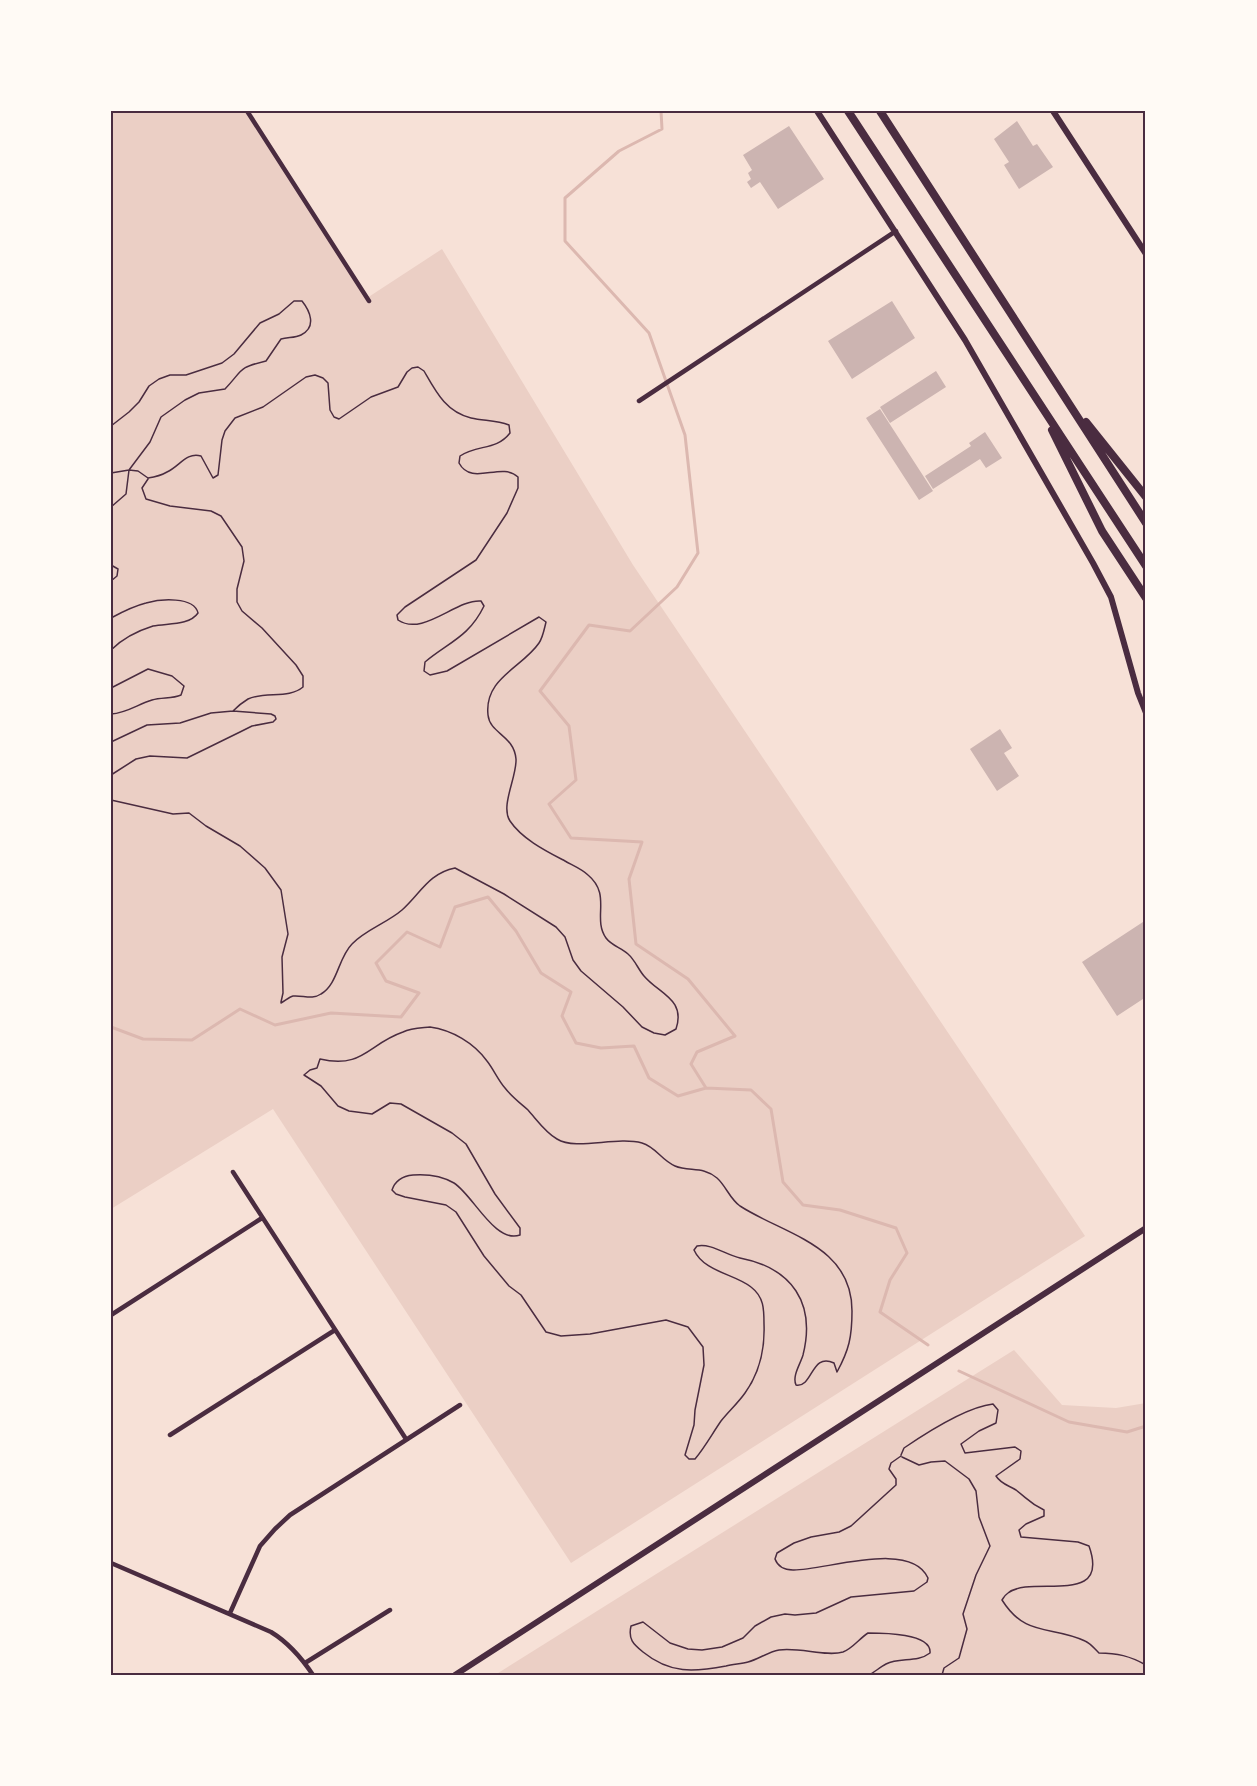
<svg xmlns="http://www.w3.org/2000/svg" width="1257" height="1786" viewBox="0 0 1257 1786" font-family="Mulish,sans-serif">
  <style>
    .green { fill: #ebcfc5 }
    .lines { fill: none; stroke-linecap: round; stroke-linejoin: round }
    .stream { stroke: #dcb8b0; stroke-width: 3 }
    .building { fill: #ccb4b1 }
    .path { stroke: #4a2c40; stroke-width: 1.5 }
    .minor { stroke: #4a2c40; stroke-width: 4.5 }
    .tertiary { stroke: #4a2c40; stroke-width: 6 }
    .motorway { stroke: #4a2c40; stroke-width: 8 }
    .neatline { fill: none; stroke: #4a2c40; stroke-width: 2 }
  </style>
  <rect width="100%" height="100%" fill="#f7e1d7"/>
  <path class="green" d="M 111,111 L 250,111 L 367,298 L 442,249 L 633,565 L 1085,1236 L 571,1563 L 273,1109 L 111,1209 Z
    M 1014,1350 L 1062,1405 L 1116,1408 L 1146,1403 L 1146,1675 L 495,1675 Z"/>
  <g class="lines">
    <path class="stream" d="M 661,111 L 662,129 L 619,151 L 565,198 L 565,241 L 649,333 L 685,435 L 698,553 L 677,587 L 630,631 L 589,625 L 540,691 L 569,726 L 576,780 L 549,804 L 571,838 L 642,842 L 629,879 L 636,944 L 688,979 L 735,1036 L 697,1052 L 691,1064 L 706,1088
      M 111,1027 L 143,1039 L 192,1040 L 240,1009 L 275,1025 L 331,1013 L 401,1017 L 419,993 L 386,981 L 376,963 L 407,932 L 440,947 L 455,907 L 488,897 L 516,931 L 541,973 L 571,992 L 562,1016 L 576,1043 L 601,1048 L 634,1046 L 649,1078 L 678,1096 L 706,1088 L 751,1090 L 771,1109 L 783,1182 L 803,1205 L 840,1210 L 896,1228 L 907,1253 L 890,1280 L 880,1312 L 928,1345
      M 959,1371 L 1069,1422 L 1127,1432 L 1146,1426"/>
  </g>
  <path class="building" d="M 1017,121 L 1033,146 L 1037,144 L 1053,167 L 1019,189 L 1004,165 L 1009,162 L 994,139 Z
    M 789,126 L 824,179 L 778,209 L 760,182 L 751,188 L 747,182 L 751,179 L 748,173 L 752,170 L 743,155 Z
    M 892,301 L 915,338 L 852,379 L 828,341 Z
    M 936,371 L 946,387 L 890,423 L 880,407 Z
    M 880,409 L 933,491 L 919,500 L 866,418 Z
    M 985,432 L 1002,458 L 986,468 L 980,459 L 933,489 L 925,476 L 971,446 L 969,443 Z
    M 1000,729 L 1012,748 L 1004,753 L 1019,776 L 997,791 L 970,749 Z
    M 1146,920 L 1146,997 L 1117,1016 L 1082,962 Z"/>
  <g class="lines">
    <path class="path" d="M 111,426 L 129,412 L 139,402 L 149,386 L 159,379 L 170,375 L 186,375 L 222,363 L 234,354 L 260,323 L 279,314 L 294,301 L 302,301 C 310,311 317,327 301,335 C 295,338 288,337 281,339 L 266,361 C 237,368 244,369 225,389 L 199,393 L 185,400 L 161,417 L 150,442 L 129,470 L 111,473
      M 148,479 L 142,488 L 146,499 L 170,506 L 211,511 L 221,516 L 242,547 L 244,561 L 237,589 L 237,602 L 242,611 L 262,628 L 296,665 L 303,676 L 303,687 C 289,699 265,691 248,699 C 243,702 237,707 233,711
      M 111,507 L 126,494 L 129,470 L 138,471 L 148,478 C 155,477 162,475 167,472 C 180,466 186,452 201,456 L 213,478 L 218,475 L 222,440 L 225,431 L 235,418 L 263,407 L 306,377 L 315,375 L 323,378 L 328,383 L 330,410 L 334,417 L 339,419 L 371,397 L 398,387 L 407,372 L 412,368 L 418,367 L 424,371 C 436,392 446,412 471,418 C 484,421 496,420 509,425 L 510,433 C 496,451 478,444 460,456 L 459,463 C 472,487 501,461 518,477 L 518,488 L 507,513 L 476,560 L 405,607 L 397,615 L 398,620 C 423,637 456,599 481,601 L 484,606 C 469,637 449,642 425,662 L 424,671 L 430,675 L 447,671 L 539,617 L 546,622 C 544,630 543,637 539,643 C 522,668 484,678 488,715 C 490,734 514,735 516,759 C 517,777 500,806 510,821 C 522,839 546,851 565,861 C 572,865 582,869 588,875 C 612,895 592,918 606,938 C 611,945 621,948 628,954 C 635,960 638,969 644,976 C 659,994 686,999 676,1029 L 665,1035 L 654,1033 L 642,1027 L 623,1007 L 581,971 L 573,960 L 565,937 L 556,927 L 504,894 L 455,868 C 429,873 420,894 402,910 C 387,923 365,930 352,944 C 338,958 338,984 321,994 C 312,1000 303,995 293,996 C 289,997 285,1001 281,1003
      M 111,565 L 118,569 L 117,576 L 111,581
      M 111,618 C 122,612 134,606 146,603 C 160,599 194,596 198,613 C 189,626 167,623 153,626 C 137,631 123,638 111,650
      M 111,688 L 148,669 L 172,676 L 184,686 L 181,695 C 172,699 162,697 152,700 C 138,704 127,713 111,714
      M 111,742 L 147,725 L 180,723 L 211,713 L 233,711 L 271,714 L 275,716 L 276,719 L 273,722 L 252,726 L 240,732 L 187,758 L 150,756 L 136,759 L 111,775
      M 111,800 L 173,814 L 189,813 L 206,826 L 240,846 L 265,868 L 281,890 L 288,934 L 282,957 L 283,993 L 281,1002
      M 430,1027 C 452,1030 474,1043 487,1061 C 494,1070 498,1080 505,1088 C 511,1096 520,1103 528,1110 C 537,1120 545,1132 557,1139 C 576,1151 616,1136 642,1143 C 656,1147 661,1160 675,1166 C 689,1172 703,1166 717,1178 C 726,1186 730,1199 740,1206 C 785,1235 852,1245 852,1311 C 852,1337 849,1350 837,1372 L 834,1363 C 811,1352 813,1388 796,1385 C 792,1376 800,1365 803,1355 C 816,1303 792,1268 740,1258 C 726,1255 711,1243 697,1246 L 694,1250 C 704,1272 735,1274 751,1287 C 764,1297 764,1309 764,1324 C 765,1349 760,1372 745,1393 C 738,1403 729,1411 721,1421 C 712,1434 705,1447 695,1459 L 689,1459 L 685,1455 L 694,1425 L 695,1410 L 704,1365 L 703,1347 L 688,1327 L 666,1320 L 590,1334 L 561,1336 L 546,1332 L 521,1295 L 509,1286 L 484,1256 L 456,1212 L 446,1205 L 405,1197 L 396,1194 L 392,1190 C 395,1181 403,1176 413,1175 C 427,1174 442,1176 454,1183 C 473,1195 495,1244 520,1235 L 520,1228 L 495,1194 L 466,1144 L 452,1133 L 401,1104 L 390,1103 L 372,1114 L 349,1111 L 338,1106 L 321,1086 L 304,1075 L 310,1070 L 317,1068 L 320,1059 C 363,1069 368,1044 403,1032 C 411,1028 421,1028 430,1027 Z
      M 901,1455 L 904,1448 C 926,1433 967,1407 993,1404 L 998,1410 L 996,1423 L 979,1431 L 961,1444 L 965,1453 L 1015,1447 L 1021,1451 L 1020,1459 L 996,1476 C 1001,1484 1008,1485 1016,1490 C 1028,1499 1029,1503 1044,1510 L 1044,1516 L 1026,1524 L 1019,1530 L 1021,1537 L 1078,1542 L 1089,1546 C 1111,1608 1032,1574 1008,1593 C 1005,1595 1004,1597 1002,1600 C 1026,1638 1051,1625 1085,1641 C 1090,1643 1095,1649 1099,1653 C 1117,1653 1130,1656 1146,1665
      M 902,1457 L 919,1465 L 931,1462 L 945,1461 L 969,1479 L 976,1491 L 979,1517 L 990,1546 L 976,1575 L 963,1614 L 967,1629 L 959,1658 L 944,1668 L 942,1675
      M 869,1675 C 875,1672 880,1667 886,1664 C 900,1657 917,1663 930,1653 C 932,1633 882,1633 868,1633 C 860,1638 852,1649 843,1652 C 826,1657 800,1647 779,1650 C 768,1652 759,1659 748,1662 C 741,1664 733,1664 726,1666 C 694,1672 670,1674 643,1652 C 633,1644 628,1639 631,1626 L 643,1622 L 670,1643 L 688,1649 L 702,1650 L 722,1647 L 743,1638 L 755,1626 L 771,1617 L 785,1614 L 795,1615 L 816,1613 L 851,1597 L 914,1591 L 927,1582 L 928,1578 C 911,1539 823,1571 793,1570 C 785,1570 778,1567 775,1559 L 777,1553 L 794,1543 L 811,1537 L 839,1532 L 851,1526 L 896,1485 L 896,1479 L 889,1469 L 891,1463 L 901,1456"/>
    <path class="minor" d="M 247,111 L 369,301
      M 639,401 L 896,231
      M 233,1172 L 406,1439
      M 111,1315 L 262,1218
      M 170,1435 L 335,1330
      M 111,1563 L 271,1632 C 289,1643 301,1657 313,1675
      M 230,1613 L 260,1546 L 275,1529 L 290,1515 L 460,1405
      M 305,1663 L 390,1610"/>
    <path class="tertiary" d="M 817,111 L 965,340 L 1093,563 L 1111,597 L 1138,693 L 1146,713
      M 1053,111 L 1146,254
      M 455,1675 L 1146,1228"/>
    <path class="motorway" d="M 848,111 L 1146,566
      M 880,111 L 1146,523
      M 1086,422 L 1146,497
      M 1052,430 L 1102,531 L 1146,598"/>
  </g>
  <rect width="1257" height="1786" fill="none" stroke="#fffaf5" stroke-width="225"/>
  <rect x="112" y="112" width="1032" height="1562" class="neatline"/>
</svg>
